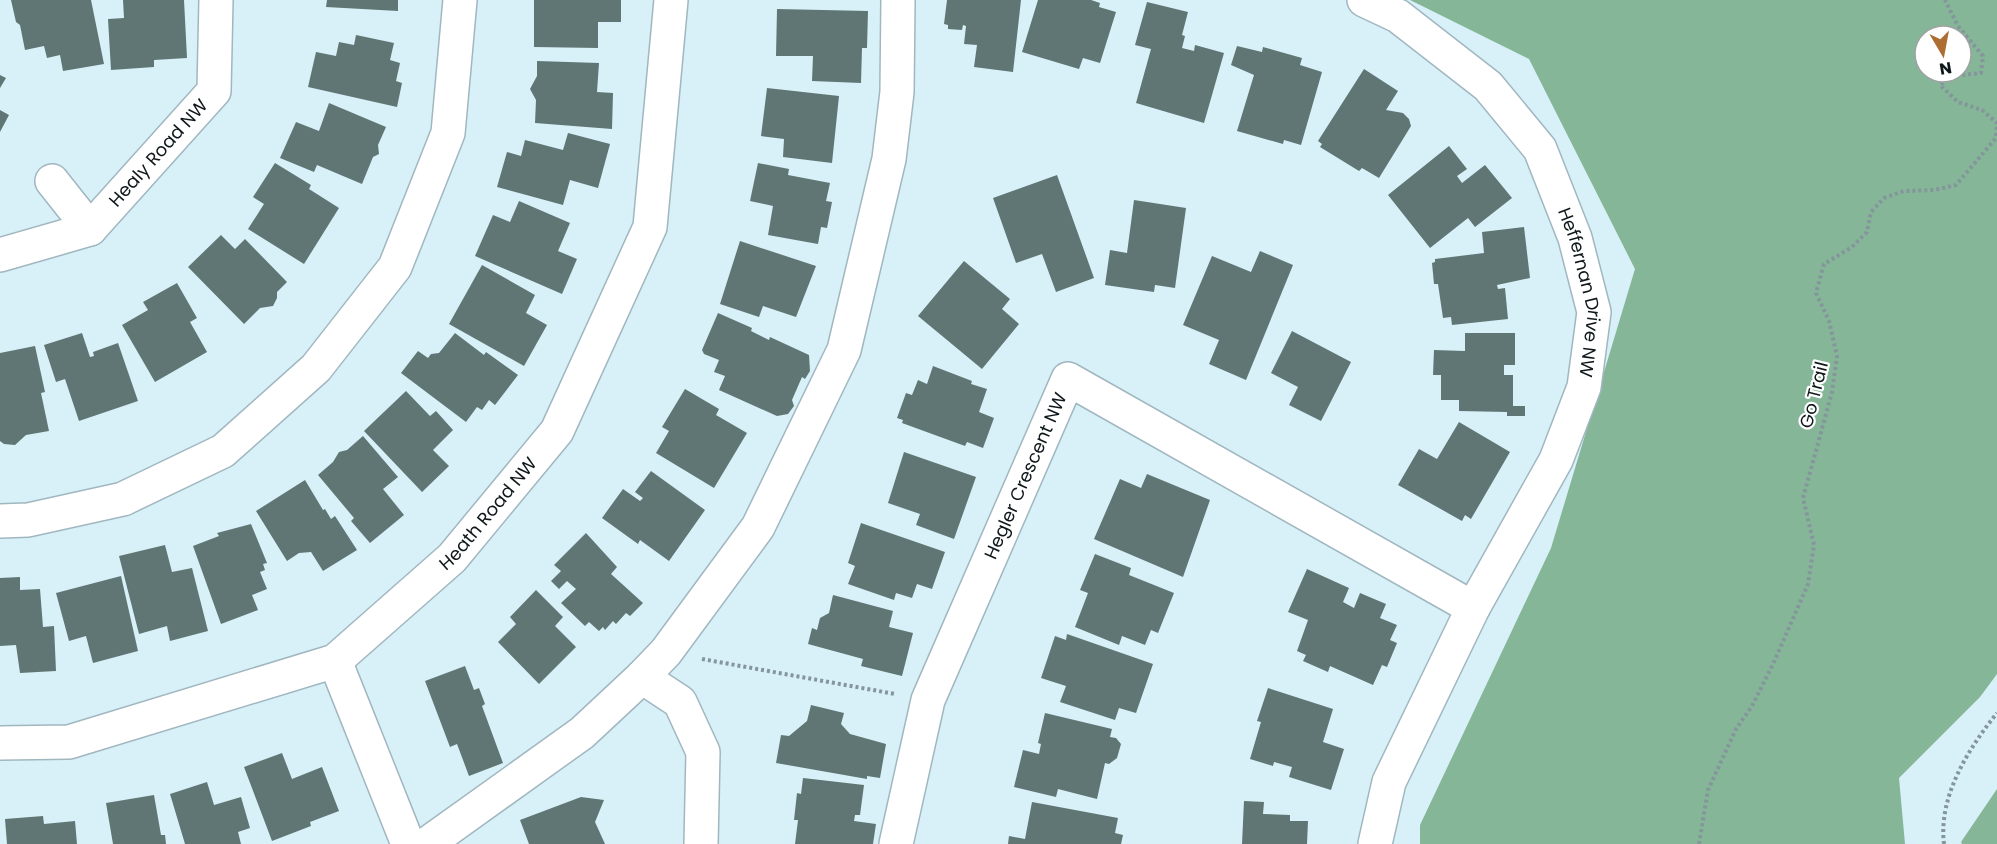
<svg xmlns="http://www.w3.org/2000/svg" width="1997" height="844" viewBox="0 0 1997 844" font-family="Poppins,sans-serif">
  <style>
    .forest { fill: #85b698; fill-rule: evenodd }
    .building { fill: #5f7674 }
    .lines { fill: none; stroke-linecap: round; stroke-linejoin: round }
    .minor-casing { stroke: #a1b7c0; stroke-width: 36 }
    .path { stroke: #84959b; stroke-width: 4; stroke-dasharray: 3 3; stroke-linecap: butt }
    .minor { stroke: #fff; stroke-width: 33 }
    .labels { text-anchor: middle; stroke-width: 4.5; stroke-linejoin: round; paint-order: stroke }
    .street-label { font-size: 18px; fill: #0e1719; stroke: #fff }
  </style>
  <rect width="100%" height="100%" fill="#d8f0f8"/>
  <path class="forest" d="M 1410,0 L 1997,0 L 1997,674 L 1980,697 L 1899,778 L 1905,844 L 1420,844 L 1420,825 L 1551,548 L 1635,269 L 1529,59 ZM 1925,36 L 1961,36 L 1961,72 L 1925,72 Z
    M 1997,789 L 1997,844 L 1962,844 L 1961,842 Z"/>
  <path class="building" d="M 11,0 L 91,0 L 104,64 L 63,71 L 60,55 L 47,58 L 44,46 L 25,50 L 20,25 L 16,22 Z
    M 123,0 L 184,0 L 187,58 L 154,60 L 154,67 L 111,70 L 108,19 L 124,18 Z
    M 327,0 L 398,0 L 398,11 L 326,7 Z
    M 534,0 L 621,0 L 621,22 L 598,22 L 598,48 L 534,47 Z
    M 947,0 L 1021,0 L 1013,72 L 974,67 L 977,45 L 964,44 L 966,26 L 963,25 L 962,30 L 948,29 L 948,25 L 944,24 Z
    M 1038,0 L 1091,0 L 1100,3 L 1099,7 L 1116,12 L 1100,63 L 1083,58 L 1079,69 L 1022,52 Z
    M 1147,2 L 1188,12 L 1182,35 L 1185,36 L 1182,48 L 1194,51 L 1195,45 L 1224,53 L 1204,123 L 1136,103 L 1151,49 L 1135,45 Z
    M 777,9 L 868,11 L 867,48 L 862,48 L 861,83 L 812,81 L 813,56 L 776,56 Z
    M 356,35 L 394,43 L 390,60 L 400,63 L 396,81 L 402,83 L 397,107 L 308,87 L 316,52 L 336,56 L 339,42 L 354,45 Z
    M 1237,46 L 1262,52 L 1263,47 L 1302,58 L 1300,65 L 1322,72 L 1301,145 L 1284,140 L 1283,144 L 1237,131 L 1254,75 L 1231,65 Z
    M 537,61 L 599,63 L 597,92 L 613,93 L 612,129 L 535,123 L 536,100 L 530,89 L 537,76 Z
    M 1364,69 L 1398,91 L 1386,110 L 1403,113 L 1409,119 L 1411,126 L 1379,178 L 1362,168 L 1359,171 L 1320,147 L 1322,144 L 1318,141 Z
    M 0,75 L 6,78 L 0,88 Z
    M 767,88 L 839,96 L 832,163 L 783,157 L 784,139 L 761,136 Z
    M 329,103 L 386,127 L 378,145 L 379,154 L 373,157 L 362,184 L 317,165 L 314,172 L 280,158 L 296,122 L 319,131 Z
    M 0,110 L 9,115 L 0,132 Z
    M 568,133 L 610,144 L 598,188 L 570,180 L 563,205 L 497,187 L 507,152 L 521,156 L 525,140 L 563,150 Z
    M 1449,146 L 1467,169 L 1457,176 L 1462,183 L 1485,165 L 1512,198 L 1475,227 L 1468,218 L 1430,248 L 1388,195 Z
    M 275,163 L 311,185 L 309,189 L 339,208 L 304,264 L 248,229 L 264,204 L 253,197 Z
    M 758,163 L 789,169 L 788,175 L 830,183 L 826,201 L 832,202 L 827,228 L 821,227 L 818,244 L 768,235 L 773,206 L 750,201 Z
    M 1057,175 L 1094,278 L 1056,292 L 1042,254 L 1016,263 L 993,198 Z
    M 1134,200 L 1186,208 L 1175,288 L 1155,285 L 1154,292 L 1105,285 L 1110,250 L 1127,253 Z
    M 519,201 L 570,223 L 558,251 L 577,259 L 562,294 L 475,256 L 493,215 L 510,222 Z
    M 1524,227 L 1530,278 L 1497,285 L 1498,289 L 1505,288 L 1508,319 L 1452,325 L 1451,317 L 1443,318 L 1438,284 L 1434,284 L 1432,263 L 1435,262 L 1435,259 L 1484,253 L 1482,232 Z
    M 221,235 L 235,249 L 245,239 L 287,282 L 277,292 L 277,298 L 273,306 L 260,308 L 244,324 L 188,267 Z
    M 740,241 L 816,266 L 796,317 L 763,306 L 759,317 L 720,304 Z
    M 1260,251 L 1293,265 L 1246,380 L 1209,364 L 1219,340 L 1183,325 L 1212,256 L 1251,272 Z
    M 964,261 L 1010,299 L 1002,309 L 1019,324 L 982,369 L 918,316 Z
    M 482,265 L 535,295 L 526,313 L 547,325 L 524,366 L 449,324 Z
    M 177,283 L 197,318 L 190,322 L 207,352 L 155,382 L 122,325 L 148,310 L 143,302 Z
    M 718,313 L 752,328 L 751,331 L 769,340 L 770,337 L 809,355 L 810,371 L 805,379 L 802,377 L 792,400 L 794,406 L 788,414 L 777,416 L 719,390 L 725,376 L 714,372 L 719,360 L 704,354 L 702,350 Z
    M 1292,331 L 1351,362 L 1321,421 L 1289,405 L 1298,387 L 1271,373 Z
    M 82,333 L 90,357 L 94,356 L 93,352 L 118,343 L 138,401 L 79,421 L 65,379 L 56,382 L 44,345 Z
    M 455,333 L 484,355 L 486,352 L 518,375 L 495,405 L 489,400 L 482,410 L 477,407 L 466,422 L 401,373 L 418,351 L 428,358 L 431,354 L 439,353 Z
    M 1465,333 L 1515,333 L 1515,365 L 1504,365 L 1504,375 L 1513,375 L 1513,406 L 1525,406 L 1525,416 L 1507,416 L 1507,412 L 1459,411 L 1459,400 L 1441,400 L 1441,375 L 1433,375 L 1434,350 L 1465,351 Z
    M 35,346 L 45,392 L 41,393 L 49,431 L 26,435 L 15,445 L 4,444 L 0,441 L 0,353 Z
    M 933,366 L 972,381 L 971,384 L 987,389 L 979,412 L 994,418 L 983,448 L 967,442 L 965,446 L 902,423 L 903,420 L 897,418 L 906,393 L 912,395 L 918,380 L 927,384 Z
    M 685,389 L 719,409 L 716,415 L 747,433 L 714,488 L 656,453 L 669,431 L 662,427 Z
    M 406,391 L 430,416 L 436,411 L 453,430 L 433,450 L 449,466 L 422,492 L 364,431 Z
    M 1459,422 L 1510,452 L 1471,519 L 1465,515 L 1462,521 L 1398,485 L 1419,449 L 1437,459 Z
    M 363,436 L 398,477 L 383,489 L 404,515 L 370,543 L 351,521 L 354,518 L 318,475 L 333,462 L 339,452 L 347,450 Z
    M 904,452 L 976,477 L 954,539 L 916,525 L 920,514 L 888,503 Z
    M 651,471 L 705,510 L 669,561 L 640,540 L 638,544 L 602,518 L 623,489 L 640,501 L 643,498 L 635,492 Z
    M 1147,474 L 1210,500 L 1183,577 L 1094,539 L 1120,479 L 1141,488 Z
    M 305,480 L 323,510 L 325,509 L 331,519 L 335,516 L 357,550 L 323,571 L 311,552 L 299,553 L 287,561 L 256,511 Z
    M 861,523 L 945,552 L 932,589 L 917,584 L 912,598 L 896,593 L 894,600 L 848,584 L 855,566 L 848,563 Z
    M 251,524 L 267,563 L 263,564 L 265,570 L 260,572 L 267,589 L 252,595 L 258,610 L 221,624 L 193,546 L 219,536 L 217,533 Z
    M 586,533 L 617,567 L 611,574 L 643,603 L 630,616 L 626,613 L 616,624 L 613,621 L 605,630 L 603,627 L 599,631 L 589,622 L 585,626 L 561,603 L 576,589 L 567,581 L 559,589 L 551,581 L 561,571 L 554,565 Z
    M 165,545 L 172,572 L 192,568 L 208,631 L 170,641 L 167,626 L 139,634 L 119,556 Z
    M 1095,554 L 1131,568 L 1129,575 L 1174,593 L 1158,633 L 1151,630 L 1145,645 L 1122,636 L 1119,645 L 1075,627 L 1088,593 L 1080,590 Z
    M 1307,569 L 1349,588 L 1343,602 L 1354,608 L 1360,593 L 1386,604 L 1380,618 L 1397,625 L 1390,640 L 1397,643 L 1387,667 L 1382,665 L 1373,685 L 1330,666 L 1328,672 L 1303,661 L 1306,655 L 1297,651 L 1308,620 L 1288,612 Z
    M 121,576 L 138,651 L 93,663 L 86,636 L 69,641 L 56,593 Z
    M 20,577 L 20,590 L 40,589 L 43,627 L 54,626 L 56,671 L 20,673 L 16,645 L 0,646 L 0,578 Z
    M 536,590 L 563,617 L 555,626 L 576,647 L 539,684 L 498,642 L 516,624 L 510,617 Z
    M 833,595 L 893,611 L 889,627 L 913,633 L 902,676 L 861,666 L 863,659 L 808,644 L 812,628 L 817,630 L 820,618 L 829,613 Z
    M 1067,634 L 1153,664 L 1136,713 L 1119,708 L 1115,720 L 1060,702 L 1066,686 L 1041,678 L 1055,636 L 1066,640 Z
    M 465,666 L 474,690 L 479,688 L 485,704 L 482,706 L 503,763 L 469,776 L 457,744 L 450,747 L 425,681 Z
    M 1268,688 L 1333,709 L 1323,742 L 1344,749 L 1331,790 L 1289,777 L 1292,767 L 1274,762 L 1273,766 L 1250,759 L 1261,722 L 1257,721 Z
    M 811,705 L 844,713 L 841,724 L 850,734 L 886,744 L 880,778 L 867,776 L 867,779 L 776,763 L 781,735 L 789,736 L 807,721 Z
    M 1045,713 L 1112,729 L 1110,737 L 1116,738 L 1121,744 L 1117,758 L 1109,764 L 1105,763 L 1097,799 L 1058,789 L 1056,797 L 1014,787 L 1023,750 L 1039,754 L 1041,744 L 1038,743 Z
    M 282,753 L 292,779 L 322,767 L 339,811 L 310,822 L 311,826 L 272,841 L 244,767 Z
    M 803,778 L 864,785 L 860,815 L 855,815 L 854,821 L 876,824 L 873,844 L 795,844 L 798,820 L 794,820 L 797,793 L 801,794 Z
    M 207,782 L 214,805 L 241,797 L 250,828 L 238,832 L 241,844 L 185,844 L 170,794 Z
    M 154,795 L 161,835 L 165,835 L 166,844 L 113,844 L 106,803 Z
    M 581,797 L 604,800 L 595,822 L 605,844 L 529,844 L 520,820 Z
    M 1244,801 L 1264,802 L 1263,814 L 1290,815 L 1290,821 L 1308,821 L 1307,844 L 1242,844 Z
    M 1032,802 L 1118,818 L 1115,833 L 1123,835 L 1121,844 L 1008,844 L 1009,836 L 1025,839 Z
    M 43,816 L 44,824 L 75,821 L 77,844 L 7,844 L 5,819 Z"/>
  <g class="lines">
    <g class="minor-casing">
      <g id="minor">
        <path id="s1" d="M 1364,0 L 1398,16 L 1488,86 L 1540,149 L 1575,238 L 1594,312 L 1584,387 L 1556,460 L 1473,608 L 1389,782 L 1375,844"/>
        <path d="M 52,181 L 90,229"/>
        <path id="s2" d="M 0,255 L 90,229 L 214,91 L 216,0"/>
        <path d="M 0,521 L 28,520 L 123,499 L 223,451 L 316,368 L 395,267 L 448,133 L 460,0"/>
        <path d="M 335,661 L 408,844"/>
        <path d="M 642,677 L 680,702 L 703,752 L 701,844"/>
        <path id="s3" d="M 0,743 L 69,742 L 335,661 L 452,558 L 557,431 L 650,227 L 671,0"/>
        <path d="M 427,844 L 582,733 L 642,677 L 666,652 L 758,527 L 844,350 L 889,159 L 897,92 L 898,0"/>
        <path id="s4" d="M 896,844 L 928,700 L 1068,379 L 1473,608"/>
      </g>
    </g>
    <path class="path" d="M 702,659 L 895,694
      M 1699,844 L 1708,790 L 1736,729 L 1752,706 L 1774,662 L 1808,584 L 1814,545 L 1803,498 L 1832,392 L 1837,356 L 1829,321 L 1816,293 L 1824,264 L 1852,247 L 1867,232 L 1871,212 L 1884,198 L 1904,191 L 1934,190 L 1956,185 L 1996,138 L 1997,123 L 1982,110 L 1958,102 L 1940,85 L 1952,76 L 1981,73 L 1983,56 L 1958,26 L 1945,0
      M 1944,844 C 1938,796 1969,748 1997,713"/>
    <use href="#minor" class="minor"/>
  </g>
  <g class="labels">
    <g class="street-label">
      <text dy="6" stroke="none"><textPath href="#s2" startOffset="196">Healy Road NW</textPath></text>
      <text dy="6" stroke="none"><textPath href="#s1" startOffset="384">Heffernan Drive NW</textPath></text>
      <text transform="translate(1814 395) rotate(-76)" y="6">Go Trail</text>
      <text dy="6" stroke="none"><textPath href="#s4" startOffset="392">Hegler Crescent NW</textPath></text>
      <text dy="6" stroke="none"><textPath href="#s3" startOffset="560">Heath Road NW</textPath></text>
    </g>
  </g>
  <g transform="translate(1943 54) rotate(170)"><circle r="28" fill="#ffffff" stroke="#9fa2a3" stroke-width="1.5"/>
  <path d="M0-4.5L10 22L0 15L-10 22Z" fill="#ac6e33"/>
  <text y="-9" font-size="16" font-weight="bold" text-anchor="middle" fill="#0e1719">N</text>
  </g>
</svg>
